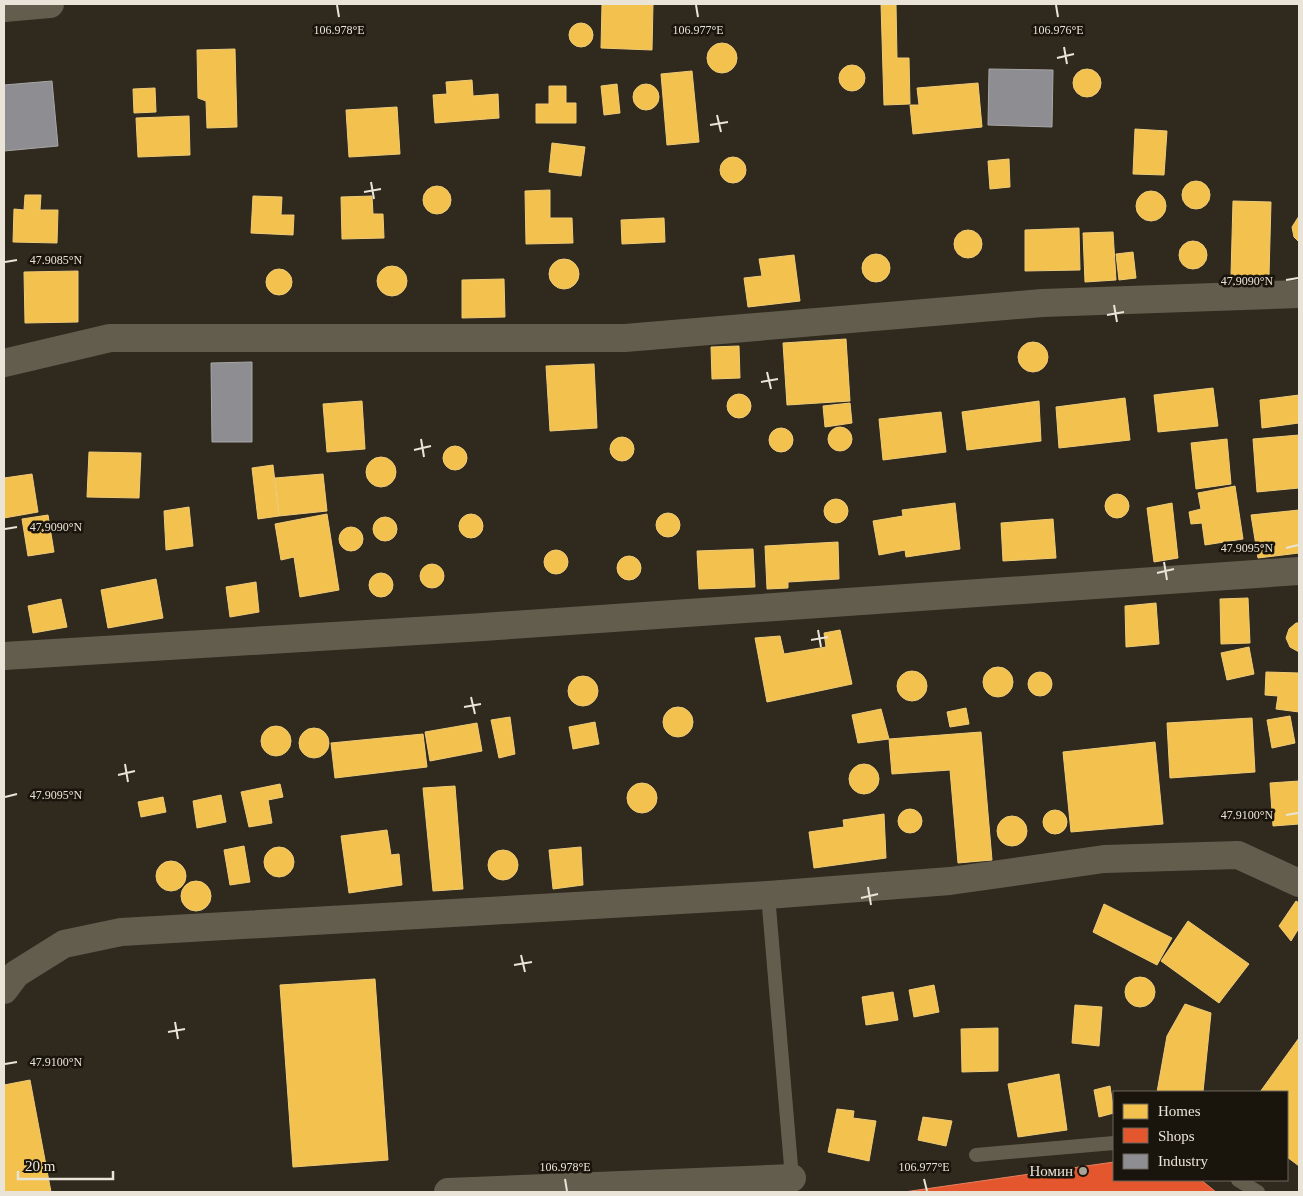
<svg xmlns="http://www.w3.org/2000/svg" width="1303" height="1196" viewBox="0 0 1303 1196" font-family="'Times New Roman',serif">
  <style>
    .homes { fill: #f2c14e; stroke: #f0cb77 }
    .shops { fill: #e4572e; stroke: #e68161 }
    .industry { fill: #8d8d92; stroke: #a9a7a7 }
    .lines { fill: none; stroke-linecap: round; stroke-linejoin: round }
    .lane { stroke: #635d4e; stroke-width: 14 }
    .street { stroke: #635d4e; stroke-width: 28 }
    .ticks { fill: none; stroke: #eae3d7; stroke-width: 2 }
    .poi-dot { fill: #a9a296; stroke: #19140c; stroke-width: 2 }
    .labels { text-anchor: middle; stroke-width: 5; stroke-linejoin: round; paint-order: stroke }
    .poi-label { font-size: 15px; fill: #eae3d7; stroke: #19140c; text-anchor: end }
    .ticks-label { font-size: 12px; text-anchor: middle; fill: #eae3d7; stroke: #19140c; stroke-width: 5; stroke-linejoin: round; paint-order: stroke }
  </style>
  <rect width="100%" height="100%" fill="#2f291e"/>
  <path class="homes" d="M 602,4 L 653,4 L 652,50 L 601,48 Z
    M 881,4 L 896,4 L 897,58 L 909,58 L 910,104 L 884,105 Z
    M569 35a12 12 0 1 1 24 0a12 12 0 1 1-24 0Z
    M707 58a15 15 0 1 1 30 0a15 15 0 1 1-30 0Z
    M 235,49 L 237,127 L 207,128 L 206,101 L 198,98 L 197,50 Z
    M839 78a13 13 0 1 1 26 0a13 13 0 1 1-26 0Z
    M1073 83a14 14 0 1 1 28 0a14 14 0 1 1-28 0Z
    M 692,71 L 699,142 L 667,145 L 661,74 Z
    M 472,80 L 473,96 L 498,94 L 499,118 L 435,123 L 433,95 L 447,94 L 446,82 Z
    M 978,83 L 982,127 L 913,134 L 910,105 L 919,105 L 917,88 Z
    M 617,84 L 620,113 L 604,115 L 601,86 Z
    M633 97a13 13 0 1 1 26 0a13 13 0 1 1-26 0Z
    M 549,86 L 566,86 L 566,103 L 576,103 L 576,123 L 536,123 L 536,104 L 549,104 Z
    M 155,88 L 156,112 L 134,113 L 133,89 Z
    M 397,107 L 400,154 L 349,157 L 346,110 Z
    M 189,116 L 190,155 L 138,157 L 136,118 Z
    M 1135,129 L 1167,131 L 1164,175 L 1133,174 Z
    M 552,143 L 585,147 L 581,176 L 549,172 Z
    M720 170a13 13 0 1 1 26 0a13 13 0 1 1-26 0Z
    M 1009,159 L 1010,187 L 990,189 L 988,161 Z
    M1182 195a14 14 0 1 1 28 0a14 14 0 1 1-28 0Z
    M423 200a14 14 0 1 1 28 0a14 14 0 1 1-28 0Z
    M 550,190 L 550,218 L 572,218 L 573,243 L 526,244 L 525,191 Z
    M1136 206a15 15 0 1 1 30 0a15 15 0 1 1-30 0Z
    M 25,195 L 41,195 L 40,210 L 58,210 L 57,243 L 13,242 L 14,209 L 24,210 Z
    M 253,196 L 282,197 L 281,215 L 294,215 L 293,235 L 251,233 Z
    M 372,196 L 373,214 L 383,214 L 384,238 L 342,239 L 341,197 Z
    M 1233,201 L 1271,202 L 1269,276 L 1231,275 Z
    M 1299,216 L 1299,242 L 1294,237 L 1292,227 Z
    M 664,218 L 665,242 L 622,244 L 621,220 Z
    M 1079,228 L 1080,270 L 1025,271 L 1025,230 Z
    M954 244a14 14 0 1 1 28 0a14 14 0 1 1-28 0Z
    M 1113,232 L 1116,280 L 1085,282 L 1083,233 Z
    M1179 255a14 14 0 1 1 28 0a14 14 0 1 1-28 0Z
    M 1133,252 L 1136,278 L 1119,280 L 1116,254 Z
    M862 268a14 14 0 1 1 28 0a14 14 0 1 1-28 0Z
    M 794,255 L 800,301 L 748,307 L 744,278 L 762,276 L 759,259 Z
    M549 274a15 15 0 1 1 30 0a15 15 0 1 1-30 0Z
    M377 281a15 15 0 1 1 30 0a15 15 0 1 1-30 0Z
    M266 282a13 13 0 1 1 26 0a13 13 0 1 1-26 0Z
    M 78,271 L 78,322 L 25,323 L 24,272 Z
    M 504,279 L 505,317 L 462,318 L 462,280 Z
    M 846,339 L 850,401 L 787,405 L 783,343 Z
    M1018 357a15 15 0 1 1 30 0a15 15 0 1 1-30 0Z
    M 739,346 L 740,378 L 712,379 L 711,347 Z
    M 594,364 L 597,428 L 550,431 L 546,366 Z
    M 1213,388 L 1218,426 L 1158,432 L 1154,395 Z
    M727 406a12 12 0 1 1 24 0a12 12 0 1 1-24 0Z
    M 1299,395 L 1299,423 L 1262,428 L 1260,400 Z
    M 1125,398 L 1130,440 L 1059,448 L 1056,407 Z
    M 362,401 L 365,449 L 327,452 L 323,404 Z
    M 1039,401 L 1041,441 L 967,450 L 962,412 Z
    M 850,403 L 852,423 L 825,427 L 823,406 Z
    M 941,412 L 946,452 L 883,460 L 879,419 Z
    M828 439a12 12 0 1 1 24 0a12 12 0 1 1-24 0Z
    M769 440a12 12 0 1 1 24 0a12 12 0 1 1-24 0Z
    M 1299,435 L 1299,488 L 1257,492 L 1253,439 Z
    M610 449a12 12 0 1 1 24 0a12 12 0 1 1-24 0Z
    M 1227,439 L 1231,484 L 1196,489 L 1191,443 Z
    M443 458a12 12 0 1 1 24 0a12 12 0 1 1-24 0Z
    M 89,452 L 141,453 L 139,498 L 87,497 Z
    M366 472a15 15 0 1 1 30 0a15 15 0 1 1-30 0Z
    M 273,465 L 279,516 L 258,519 L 252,468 Z
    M 32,474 L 38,512 L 4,518 L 4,478 Z
    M 323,474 L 327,511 L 279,516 L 275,478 Z
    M 1235,486 L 1243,539 L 1205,545 L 1202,523 L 1191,524 L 1189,512 L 1201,509 L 1198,493 Z
    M1105 506a12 12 0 1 1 24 0a12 12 0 1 1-24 0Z
    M824 511a12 12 0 1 1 24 0a12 12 0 1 1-24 0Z
    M 955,503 L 960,549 L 906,557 L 905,550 L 879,555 L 873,521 L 903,516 L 902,510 Z
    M 1172,503 L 1178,558 L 1154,562 L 1147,508 Z
    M 189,507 L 193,546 L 166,550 L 164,511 Z
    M 1299,510 L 1299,553 L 1258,558 L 1251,515 Z
    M656 525a12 12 0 1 1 24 0a12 12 0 1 1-24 0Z
    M 327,514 L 339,590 L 300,597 L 294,557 L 281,560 L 275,524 Z
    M459 526a12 12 0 1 1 24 0a12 12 0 1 1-24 0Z
    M 48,515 L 54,552 L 28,556 L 22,519 Z
    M373 529a12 12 0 1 1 24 0a12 12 0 1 1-24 0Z
    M 1053,519 L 1056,558 L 1003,561 L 1001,523 Z
    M339 539a12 12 0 1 1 24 0a12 12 0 1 1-24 0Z
    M 838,542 L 839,579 L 788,582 L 788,588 L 767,589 L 765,546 Z
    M 753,549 L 755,587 L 699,589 L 697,551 Z
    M544 562a12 12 0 1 1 24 0a12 12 0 1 1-24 0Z
    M617 568a12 12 0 1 1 24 0a12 12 0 1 1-24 0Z
    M420 576a12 12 0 1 1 24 0a12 12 0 1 1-24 0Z
    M369 585a12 12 0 1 1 24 0a12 12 0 1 1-24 0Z
    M 156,579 L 163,618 L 108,628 L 101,590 Z
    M 256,582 L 259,612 L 230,617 L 226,587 Z
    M 1248,598 L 1250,643 L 1221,644 L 1220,599 Z
    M 61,599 L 67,627 L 33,633 L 28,606 Z
    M 1156,603 L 1159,644 L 1126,647 L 1125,606 Z
    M 1296,623 L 1299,623 L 1299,652 L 1290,647 L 1286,638 L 1289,629 Z
    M 840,630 L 852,684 L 767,702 L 755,638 L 780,636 L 784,654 L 826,647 L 824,633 Z
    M 1249,647 L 1254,674 L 1227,680 L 1221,653 Z
    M983 682a15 15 0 1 1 30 0a15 15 0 1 1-30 0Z
    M897 686a15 15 0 1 1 30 0a15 15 0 1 1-30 0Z
    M 1266,672 L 1299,673 L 1299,712 L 1276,709 L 1278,696 L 1265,695 Z
    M1028 684a12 12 0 1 1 24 0a12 12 0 1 1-24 0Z
    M568 691a15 15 0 1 1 30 0a15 15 0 1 1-30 0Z
    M663 722a15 15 0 1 1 30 0a15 15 0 1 1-30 0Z
    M 966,708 L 969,724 L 950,727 L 947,712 Z
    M 881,709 L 889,739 L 858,743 L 852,715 Z
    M 1290,716 L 1295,743 L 1272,748 L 1267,720 Z
    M 510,717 L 515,754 L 499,758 L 491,720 Z
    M 1252,718 L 1255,772 L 1170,778 L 1167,723 Z
    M 595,722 L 599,744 L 573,749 L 569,727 Z
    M 477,723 L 482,751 L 430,761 L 425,732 Z
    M261 741a15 15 0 1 1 30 0a15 15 0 1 1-30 0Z
    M299 743a15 15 0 1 1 30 0a15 15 0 1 1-30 0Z
    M 981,732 L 992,860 L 958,863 L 950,770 L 892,774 L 889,739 Z
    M 423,734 L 427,767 L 335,778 L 331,743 Z
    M 1155,742 L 1163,824 L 1071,832 L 1063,752 Z
    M849 779a15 15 0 1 1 30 0a15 15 0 1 1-30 0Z
    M 1299,781 L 1299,824 L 1273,826 L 1270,783 Z
    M627 798a15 15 0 1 1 30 0a15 15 0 1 1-30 0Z
    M 280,784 L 283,797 L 268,800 L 272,823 L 249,827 L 241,792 Z
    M 455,786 L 463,889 L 433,891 L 423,788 Z
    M 221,795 L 226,822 L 197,828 L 193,801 Z
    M 163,797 L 166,812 L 141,817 L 138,802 Z
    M898 821a12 12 0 1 1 24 0a12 12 0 1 1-24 0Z
    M1043 822a12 12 0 1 1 24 0a12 12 0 1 1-24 0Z
    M 884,814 L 886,858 L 814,868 L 809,832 L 844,827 L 843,820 Z
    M997 831a15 15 0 1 1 30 0a15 15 0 1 1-30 0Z
    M 387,830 L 391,855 L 399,854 L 402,885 L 349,893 L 341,836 Z
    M 244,846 L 250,882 L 230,885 L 224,850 Z
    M 581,847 L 583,885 L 553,889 L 549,850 Z
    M264 862a15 15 0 1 1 30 0a15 15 0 1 1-30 0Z
    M488 865a15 15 0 1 1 30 0a15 15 0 1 1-30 0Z
    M156 876a15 15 0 1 1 30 0a15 15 0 1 1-30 0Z
    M181 896a15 15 0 1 1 30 0a15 15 0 1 1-30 0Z
    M 1296,901 L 1299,903 L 1299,928 L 1291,941 L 1279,926 Z
    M 1104,904 L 1172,938 L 1157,965 L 1093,932 Z
    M 1188,921 L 1249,964 L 1219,1003 L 1161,961 Z
    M1125 992a15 15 0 1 1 30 0a15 15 0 1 1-30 0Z
    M 375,979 L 388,1160 L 293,1167 L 280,985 Z
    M 934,985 L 939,1012 L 914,1017 L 909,990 Z
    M 893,992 L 898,1020 L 866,1025 L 862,997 Z
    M 1185,1004 L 1211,1013 L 1203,1092 L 1157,1092 L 1167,1036 Z
    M 1075,1005 L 1102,1007 L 1099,1046 L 1072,1043 Z
    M 998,1028 L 998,1071 L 962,1072 L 961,1029 Z
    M 1299,1038 L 1299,1166 L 1287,1157 L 1287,1092 L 1260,1092 Z
    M 1059,1074 L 1067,1130 L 1018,1137 L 1008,1084 Z
    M 30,1080 L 51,1192 L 4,1192 L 4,1085 Z
    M 1110,1086 L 1114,1113 L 1099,1117 L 1094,1090 Z
    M 837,1109 L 854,1111 L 853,1118 L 876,1121 L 869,1161 L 828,1152 Z
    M 923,1117 L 952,1121 L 946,1146 L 918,1140 Z"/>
  <path class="shops" d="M 1114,1162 L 1114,1180 L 1201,1180 L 1216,1192 L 904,1192 Z"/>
  <path class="industry" d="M 989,69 L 1053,70 L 1052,127 L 988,125 Z
    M 52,81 L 58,146 L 4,151 L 4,85 Z
    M 252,362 L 252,442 L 212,442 L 211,363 Z"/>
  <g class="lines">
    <path class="lane" d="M 768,895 L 792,1178
      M 976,1155 L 1114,1143
      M 1238,1180 L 1258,1192"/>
    <path class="street" d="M 4,8 L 50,4
      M 4,363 L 110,338 L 625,338 L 1042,303 L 1299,294
      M 4,656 L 483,627 L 1299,571
      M 4,990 L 16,974 L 64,944 L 121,932 L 768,895 L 950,881 L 1104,859 L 1238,855 L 1299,883
      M 448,1192 L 792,1178"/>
  </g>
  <path class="ticks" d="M 337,5 L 339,17M 696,5 L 698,17M 1056,5 L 1058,17M 1064,47 L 1067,64M 1057,58 L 1074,54M 717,115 L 721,132M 710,125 L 728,122M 371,182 L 374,199M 364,192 L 381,189M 5,262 L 17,260M 1286,280 L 1298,278M 1114,305 L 1117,322M 1107,315 L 1124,312M 767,372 L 771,389M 761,382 L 778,379M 421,439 L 424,457M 414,450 L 431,446M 5,529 L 17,527M 1286,548 L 1298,545M 1164,562 L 1167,580M 1157,573 L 1174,569M 818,630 L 821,647M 811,640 L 828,637M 471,697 L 475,714M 464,707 L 481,704M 125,764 L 128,782M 118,775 L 135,771M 5,797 L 17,794M 1286,815 L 1298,813M 868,887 L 871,905M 861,898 L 878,894M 521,955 L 525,972M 514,965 L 532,962M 175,1022 L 178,1039M 168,1032 L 185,1029M 5,1064 L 17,1062M 565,1179 L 567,1191M 924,1179 L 927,1191"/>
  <circle class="poi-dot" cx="1083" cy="1171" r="5"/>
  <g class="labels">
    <g class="poi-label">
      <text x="1073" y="1176">Номин</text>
    </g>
  </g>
  <g class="ticks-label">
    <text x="339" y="34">106.978°E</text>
    <text x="698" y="34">106.977°E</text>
    <text x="1058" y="34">106.976°E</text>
    <text x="56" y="264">47.9085°N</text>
    <text x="1247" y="285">47.9090°N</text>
    <text x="56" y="531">47.9090°N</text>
    <text x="1247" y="552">47.9095°N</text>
    <text x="56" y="799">47.9095°N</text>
    <text x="1247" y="819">47.9100°N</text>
    <text x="56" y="1066">47.9100°N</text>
    <text x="565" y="1171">106.978°E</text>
    <text x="924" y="1171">106.977°E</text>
  </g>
  <rect width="1303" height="1196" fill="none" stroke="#eae3d7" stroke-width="10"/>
  <rect x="1113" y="1091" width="175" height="90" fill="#19140c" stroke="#6d675d"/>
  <rect x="1123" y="1104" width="25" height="15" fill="#f2c14e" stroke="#6d675d"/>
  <text x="1158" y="1116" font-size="15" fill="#eae3d7">Homes</text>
  <rect x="1123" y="1128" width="25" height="15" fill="#e4572e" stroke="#6d675d"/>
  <text x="1158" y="1141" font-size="15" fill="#eae3d7">Shops</text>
  <rect x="1123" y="1154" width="25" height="15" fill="#8d8d92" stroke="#6d675d"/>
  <text x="1158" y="1166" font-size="15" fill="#eae3d7">Industry</text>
  <path d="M18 1171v8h95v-8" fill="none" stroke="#eae3d7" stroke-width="2.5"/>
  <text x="25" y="1171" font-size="15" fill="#eae3d7" stroke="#19140c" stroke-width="4" paint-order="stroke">20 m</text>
</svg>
